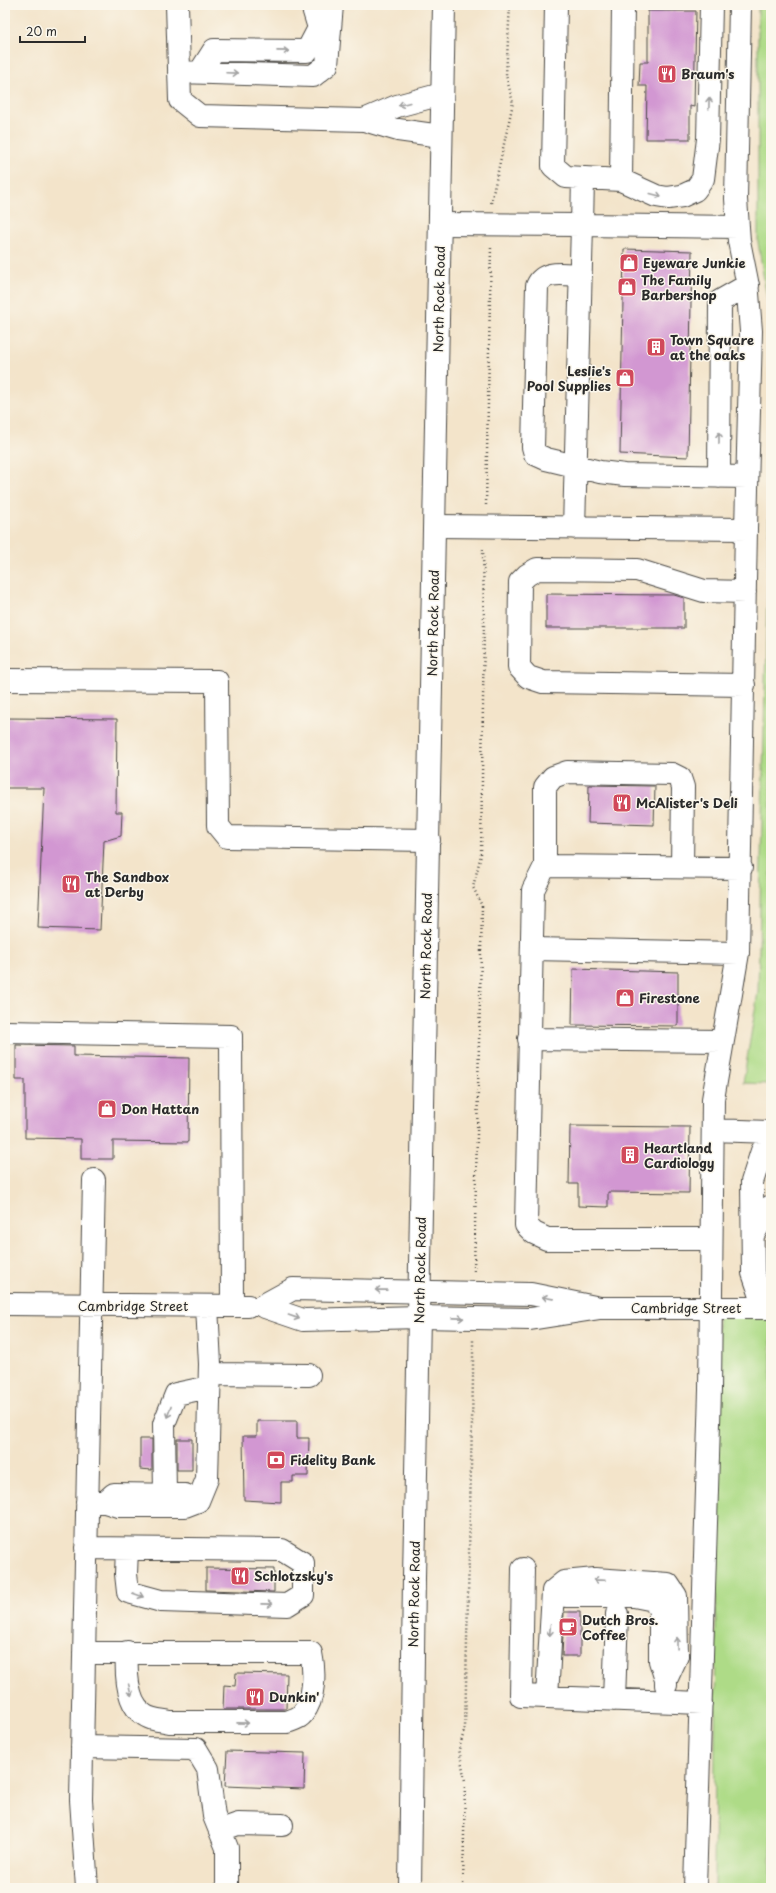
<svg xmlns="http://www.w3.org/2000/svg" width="776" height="1893" viewBox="0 0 776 1893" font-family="'Playpen Sans',sans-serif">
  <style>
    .green { fill: #aedb87; stroke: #6c8359 }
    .building { fill: #d297d2 }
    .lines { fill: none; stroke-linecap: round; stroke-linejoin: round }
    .minor-casing { stroke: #494743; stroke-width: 24 }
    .major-casing { stroke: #494743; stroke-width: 24 }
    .path { stroke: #494743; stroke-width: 2.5; stroke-dasharray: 1 3; stroke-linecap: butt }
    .minor { stroke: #fff; stroke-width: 22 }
    .major { stroke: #fff; stroke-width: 22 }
    .oneway { stroke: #a0a0a0 }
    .labels { text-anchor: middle; stroke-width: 3; stroke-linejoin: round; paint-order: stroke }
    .poi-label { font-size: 13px; font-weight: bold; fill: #2b2b2b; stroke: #fbf7ec; text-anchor: start }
    .street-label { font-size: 13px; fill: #2b2b2b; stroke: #fbf7ec }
  </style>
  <rect width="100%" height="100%" fill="#fbf7ec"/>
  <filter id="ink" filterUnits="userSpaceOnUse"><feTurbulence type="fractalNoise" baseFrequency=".025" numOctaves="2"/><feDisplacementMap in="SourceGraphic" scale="8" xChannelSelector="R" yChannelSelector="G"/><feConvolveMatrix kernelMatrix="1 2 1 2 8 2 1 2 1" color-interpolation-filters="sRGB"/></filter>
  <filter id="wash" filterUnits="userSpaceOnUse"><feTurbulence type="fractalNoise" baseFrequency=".012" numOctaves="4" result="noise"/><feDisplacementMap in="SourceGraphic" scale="16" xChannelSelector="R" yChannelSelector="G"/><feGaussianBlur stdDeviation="0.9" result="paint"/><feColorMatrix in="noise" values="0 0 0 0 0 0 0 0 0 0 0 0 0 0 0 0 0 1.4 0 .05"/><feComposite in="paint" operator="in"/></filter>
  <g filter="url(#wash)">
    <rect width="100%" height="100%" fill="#f3e4ca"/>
    <path class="green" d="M 758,5 L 771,5 L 771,325 L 758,242 Z
      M 771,422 L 771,1084 L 743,1083 L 758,992 Z
      M 718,1314 L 771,1314 L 771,1888 L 714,1888 Z"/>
    <g id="blocks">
      <path class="building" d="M 648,11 L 696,11 L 694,107 L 690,106 L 690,139 L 646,139 L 647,86 L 639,86 L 640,62 L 648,62 Z
        M 624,249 L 692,251 L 688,457 L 620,454 Z
        M 546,594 L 674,595 L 684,598 L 684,628 L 546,628 Z
        M 5,718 L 117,719 L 116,812 L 122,812 L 121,836 L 104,841 L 100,930 L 38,928 L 44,788 L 5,788 Z
        M 589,785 L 655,786 L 654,825 L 588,823 Z
        M 573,969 L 678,972 L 678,1026 L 572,1025 Z
        M 16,1045 L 74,1046 L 74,1056 L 189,1058 L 188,1142 L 113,1141 L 113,1159 L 81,1159 L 81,1139 L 25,1138 L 25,1080 L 16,1080 Z
        M 570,1126 L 690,1127 L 689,1193 L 608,1192 L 608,1207 L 578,1206 L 578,1184 L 569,1184 Z
        M 257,1421 L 297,1421 L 297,1438 L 309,1438 L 308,1476 L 293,1476 L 293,1482 L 281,1482 L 281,1502 L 244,1500 L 243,1436 L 257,1436 Z
        M 140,1439 L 152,1439 L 152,1470 L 140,1469 Z
        M 177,1439 L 192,1439 L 192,1470 L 177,1470 Z
        M 206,1568 L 274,1569 L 274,1592 L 206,1590 Z
        M 564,1612 L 580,1612 L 580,1656 L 562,1656 Z
        M 236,1673 L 287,1674 L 286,1709 L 223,1709 L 224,1685 L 235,1686 Z
        M 227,1751 L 305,1753 L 304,1789 L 225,1786 Z"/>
    </g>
  </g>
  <g filter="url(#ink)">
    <use href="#blocks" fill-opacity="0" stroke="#494743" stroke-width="1"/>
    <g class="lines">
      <g class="minor-casing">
        <path id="minor" d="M 177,5 L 180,100 L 200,116 L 364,120 L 398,130 L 441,136
          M 556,5 L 553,166 L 566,177 L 621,180 L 623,5
          M 179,72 L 313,76 L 327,65 L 332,5
          M 200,72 L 214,50 L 307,51 L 319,28 L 312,5
          M 364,120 L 397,106 L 442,94
          M 583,178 L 582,225 L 738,227
          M 621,180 L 656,196 L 668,198 L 682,196 L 695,190 L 703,179 L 708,139 L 711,5
          M 440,224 L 582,225 L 574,528
          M 581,275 C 566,275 544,269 537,286 L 533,447 L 535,454 L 546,459 L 600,472 L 625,475 L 747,477
          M 719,477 L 720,301 L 748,285
          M 435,526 L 746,529 L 751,331 L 747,281 L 739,241 L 736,199 L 740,5
          M 5,680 L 217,681 L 218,826 L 227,837 L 429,840
          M 744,685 L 543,682 L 528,677 L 519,667 L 520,582 L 527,575 L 537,569 L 637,570 L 704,591 L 745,592
          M 545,866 L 545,787 L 553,777 L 567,772 L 672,774 L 680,778 L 683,787 L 682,867
          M 532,949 L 738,953
          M 5,1032 L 231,1036 L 232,1306
          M 529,1039 L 723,1041
          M 713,1130 L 771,1132
          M 753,1235 L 771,1206
          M 711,1239 L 547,1239 L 534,1233 L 526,1225 L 533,890 L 545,866 L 741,868
          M 5,1304 L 248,1306
          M 600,1308 L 531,1294 L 293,1289 L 262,1306 L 303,1320 L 419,1317 L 530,1319 L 600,1308 L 771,1308
          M 765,1308 L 753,1273 L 752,1182 L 762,1151 L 771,1143
          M 210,1374 L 309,1375
          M 165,1494 L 164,1424 L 176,1394 L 209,1387
          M 198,1501 L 207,1479 L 210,1364 L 207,1306
          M 87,1502 L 105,1502 L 118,1506 L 185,1506 L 198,1501 L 185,1495 L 114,1494 L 105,1502
          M 86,1548 L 282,1550 L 303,1563 L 303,1595 L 287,1605 L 161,1601 L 128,1592 L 126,1574 L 127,1549
          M 523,1569 L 521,1696 L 701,1703
          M 553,1591 L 566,1596 L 634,1596 L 654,1600 L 660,1611 L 660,1661 L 666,1680 L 666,1685
          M 84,1653 L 311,1653 C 315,1671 315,1699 303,1713 C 300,1718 292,1720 287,1722 L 170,1722 C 161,1720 150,1720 143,1714 C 126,1703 126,1669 127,1652
          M 547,1697 L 553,1591 L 564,1582 L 595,1579 L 668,1584 L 676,1596 L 677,1656 L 666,1680
          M 614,1700 L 617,1614
          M 82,1747 L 196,1749 L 208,1769 L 214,1816 L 227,1848 L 227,1888
          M 221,1833 L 221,1830 L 238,1824 L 282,1825
          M 87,1888 L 81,1800 L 94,1180
          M 695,1888 L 710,1390 L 713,1099 L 738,953 L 746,529"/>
      </g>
      <g class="major-casing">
        <path id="major" d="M 410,1888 L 414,1578 L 444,5"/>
      </g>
      <path class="path" d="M 491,203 L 513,103 L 506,75 L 510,5
        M 486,505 L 491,246
        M 474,1271 L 482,906 L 473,887 L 481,855 L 484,624 L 483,548
        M 463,1888 L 465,1781 L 459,1749 L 465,1728 L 473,1379 L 473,1340"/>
      <use href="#minor" class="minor"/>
      <use href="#major" class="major"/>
    </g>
    <defs><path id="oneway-shaft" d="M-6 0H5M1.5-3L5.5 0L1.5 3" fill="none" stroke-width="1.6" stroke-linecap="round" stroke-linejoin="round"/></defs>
    <g class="oneway">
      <use href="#oneway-shaft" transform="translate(283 51) rotate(1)"/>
      <use href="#oneway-shaft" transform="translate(232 73) rotate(2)"/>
      <use href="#oneway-shaft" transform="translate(709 103) rotate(-89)"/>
      <use href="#oneway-shaft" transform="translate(404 104) rotate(165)"/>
      <use href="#oneway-shaft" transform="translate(656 195) rotate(15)"/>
      <use href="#oneway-shaft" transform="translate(719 438) rotate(-90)"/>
      <use href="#oneway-shaft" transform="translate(381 1290) rotate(-179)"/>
      <use href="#oneway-shaft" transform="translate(548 1298) rotate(-169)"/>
      <use href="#oneway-shaft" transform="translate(294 1317) rotate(19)"/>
      <use href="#oneway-shaft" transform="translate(458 1318) rotate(1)"/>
      <use href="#oneway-shaft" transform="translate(169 1412) rotate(111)"/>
      <use href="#oneway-shaft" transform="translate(599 1580) rotate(-178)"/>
      <use href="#oneway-shaft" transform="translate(138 1595) rotate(20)"/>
      <use href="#oneway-shaft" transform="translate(267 1604) rotate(1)"/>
      <use href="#oneway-shaft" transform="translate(550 1630) rotate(94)"/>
      <use href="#oneway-shaft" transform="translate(677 1643) rotate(-91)"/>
      <use href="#oneway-shaft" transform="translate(130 1690) rotate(76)"/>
      <use href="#oneway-shaft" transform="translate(243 1723) rotate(1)"/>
    </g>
  </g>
  <defs>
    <g id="restaurant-square" transform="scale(1)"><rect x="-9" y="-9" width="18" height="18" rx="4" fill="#d1495b" stroke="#fbf7ec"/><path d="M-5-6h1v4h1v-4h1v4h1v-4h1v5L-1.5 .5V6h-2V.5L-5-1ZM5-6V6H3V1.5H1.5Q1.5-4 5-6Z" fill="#fff"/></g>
    <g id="shop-square" transform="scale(1)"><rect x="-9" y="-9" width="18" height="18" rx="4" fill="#d1495b" stroke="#fbf7ec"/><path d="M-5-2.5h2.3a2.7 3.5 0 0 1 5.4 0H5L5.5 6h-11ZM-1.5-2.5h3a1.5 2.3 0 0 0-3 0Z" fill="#fff"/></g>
    <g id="building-square" transform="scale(1)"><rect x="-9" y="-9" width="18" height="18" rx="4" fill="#d1495b" stroke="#fbf7ec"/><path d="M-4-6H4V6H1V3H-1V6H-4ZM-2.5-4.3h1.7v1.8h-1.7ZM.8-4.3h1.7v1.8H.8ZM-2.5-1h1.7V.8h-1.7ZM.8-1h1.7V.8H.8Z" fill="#fff"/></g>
    <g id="bank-square" transform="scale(1)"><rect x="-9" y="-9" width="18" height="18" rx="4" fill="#d1495b" stroke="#fbf7ec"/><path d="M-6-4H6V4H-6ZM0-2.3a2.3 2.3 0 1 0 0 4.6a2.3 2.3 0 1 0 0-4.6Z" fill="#fff"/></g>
    <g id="cafe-square" transform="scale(1)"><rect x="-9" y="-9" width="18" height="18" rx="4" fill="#d1495b" stroke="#fbf7ec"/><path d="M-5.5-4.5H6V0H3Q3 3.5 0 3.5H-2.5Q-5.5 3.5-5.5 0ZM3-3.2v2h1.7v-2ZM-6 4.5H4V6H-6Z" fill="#fff"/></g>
  </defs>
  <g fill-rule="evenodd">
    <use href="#restaurant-square" x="667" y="74"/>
    <use href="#shop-square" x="629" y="263"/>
    <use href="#shop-square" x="627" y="287"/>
    <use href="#building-square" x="656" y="347"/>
    <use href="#shop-square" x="625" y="378"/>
    <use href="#restaurant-square" x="622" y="803"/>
    <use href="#restaurant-square" x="71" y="884"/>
    <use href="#shop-square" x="625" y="998"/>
    <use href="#shop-square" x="107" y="1109"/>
    <use href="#building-square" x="630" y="1155"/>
    <use href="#bank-square" x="276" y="1460"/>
    <use href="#restaurant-square" x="240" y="1576"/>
    <use href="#cafe-square" x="568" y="1627"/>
    <use href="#restaurant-square" x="255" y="1697"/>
  </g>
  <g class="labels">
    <g class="poi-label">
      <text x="681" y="79">Braum's</text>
      <text x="643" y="268">Eyeware Junkie</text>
      <text x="641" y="285">The Family<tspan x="641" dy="15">Barbershop</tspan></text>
      <text x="670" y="345">Town Square<tspan x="670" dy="15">at the oaks</tspan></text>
      <text x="611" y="376" text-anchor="end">Leslie's<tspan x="611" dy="15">Pool Supplies</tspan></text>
      <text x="636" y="808">McAlister's Deli</text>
      <text x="85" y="882">The Sandbox<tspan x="85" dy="15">at Derby</tspan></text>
      <text x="639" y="1003">Firestone</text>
      <text x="121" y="1114">Don Hattan</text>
      <text x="644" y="1153">Heartland<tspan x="644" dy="15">Cardiology</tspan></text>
      <text x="290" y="1465">Fidelity Bank</text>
      <text x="254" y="1581">Schlotzsky's</text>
      <text x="582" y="1625">Dutch Bros.<tspan x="582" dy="15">Coffee</tspan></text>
      <text x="269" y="1702">Dunkin'</text>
    </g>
    <g class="street-label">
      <text transform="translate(439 299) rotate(-89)" y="5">North Rock Road</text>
      <text transform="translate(433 623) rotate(-89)" y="5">North Rock Road</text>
      <text transform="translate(426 946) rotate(-89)" y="5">North Rock Road</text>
      <text transform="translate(420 1270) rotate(-89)" y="5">North Rock Road</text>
      <text x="133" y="1311">Cambridge Street</text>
      <text x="686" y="1313">Cambridge Street</text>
      <text transform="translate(414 1594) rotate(-89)" y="5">North Rock Road</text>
    </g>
  </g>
  <rect width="776" height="1893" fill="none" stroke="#fbf7ec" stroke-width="20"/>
  <path d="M20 36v6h65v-6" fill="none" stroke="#2b2b2b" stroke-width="2"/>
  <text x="26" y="36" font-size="12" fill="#2b2b2b" stroke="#fbf7ec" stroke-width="3" paint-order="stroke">20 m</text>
</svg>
